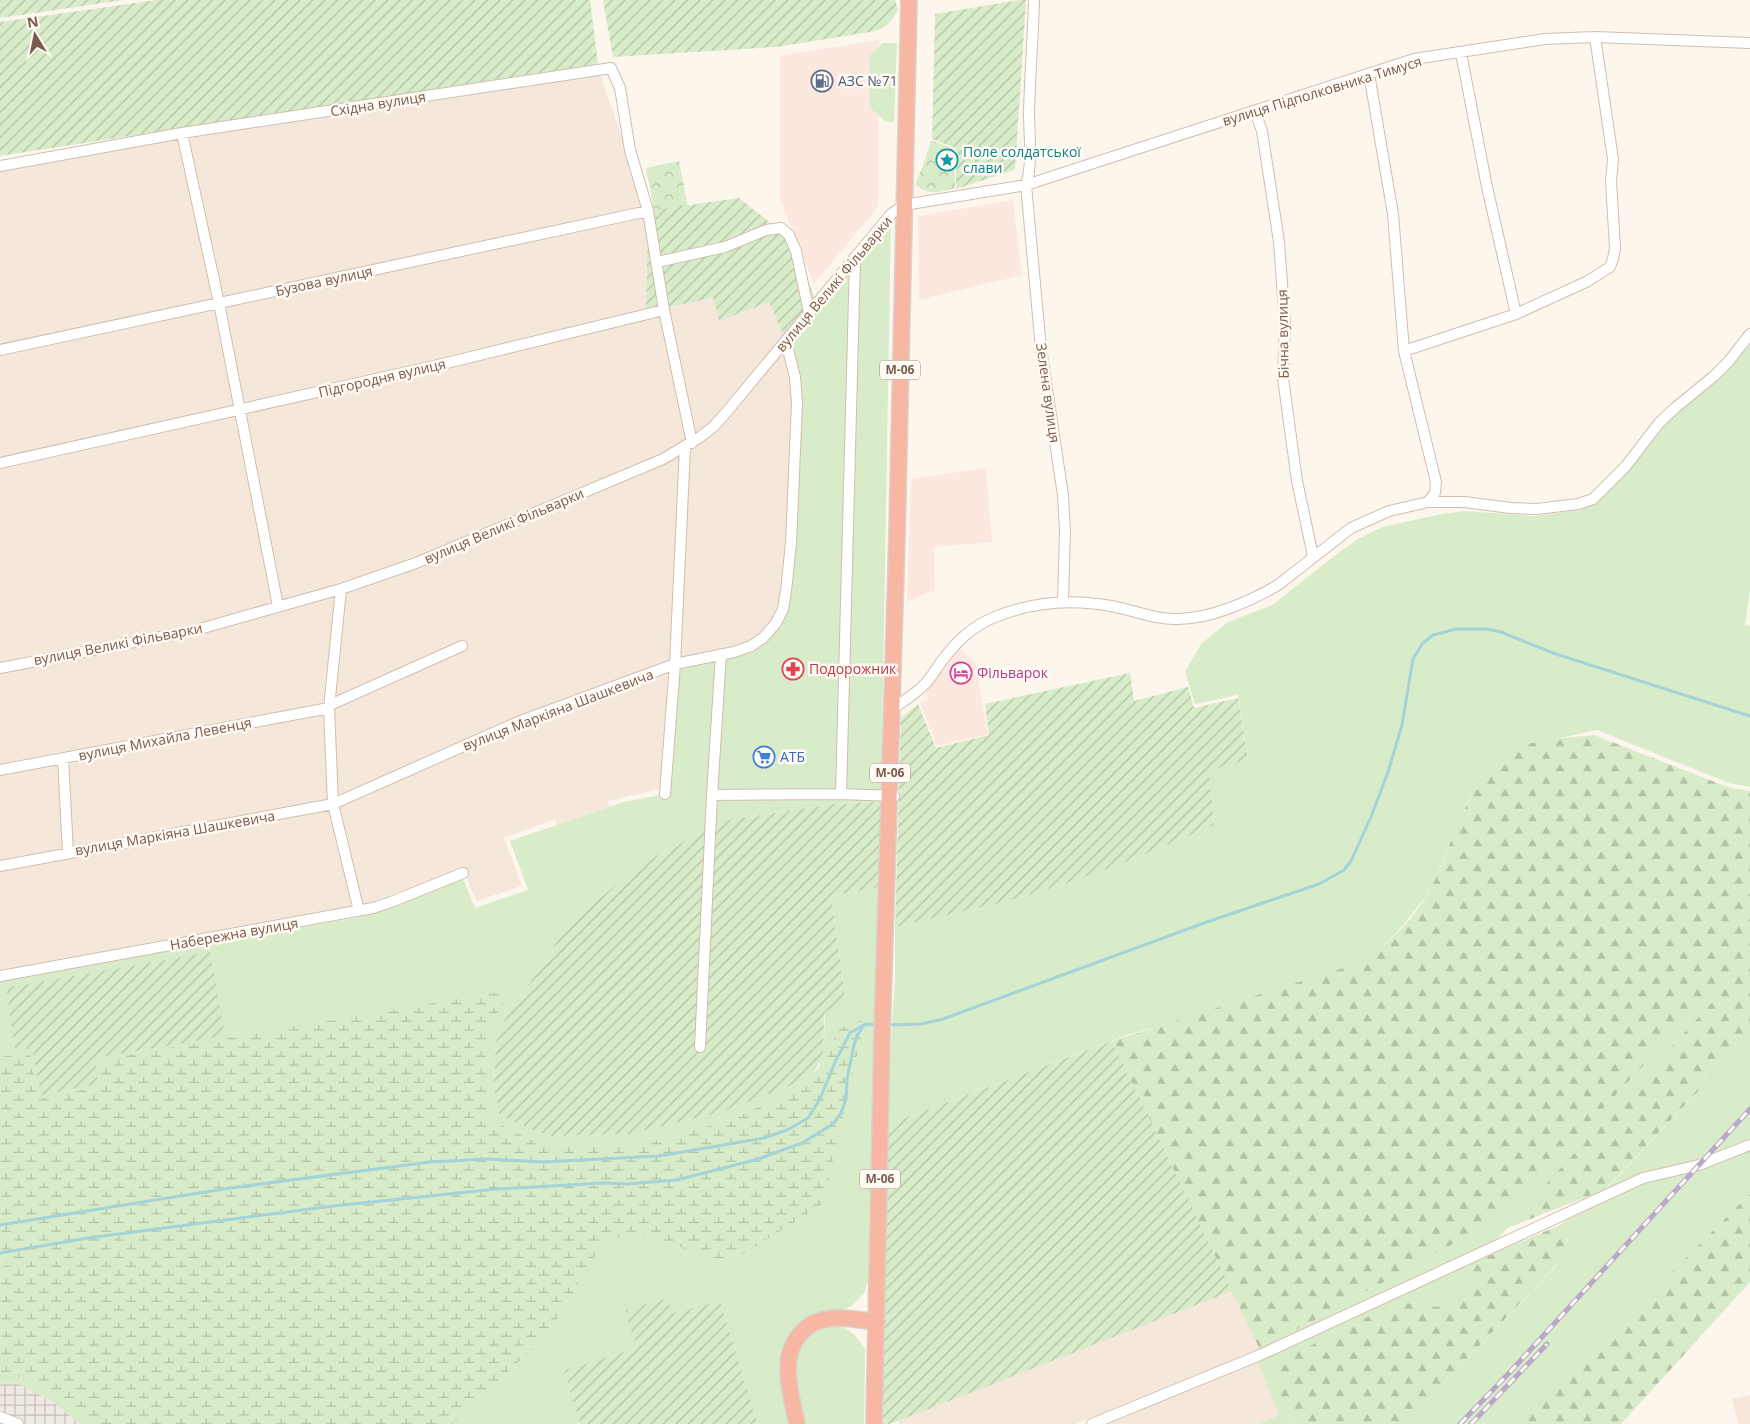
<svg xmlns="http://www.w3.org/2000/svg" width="1750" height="1424" viewBox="0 0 1750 1424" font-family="'Open Sans',sans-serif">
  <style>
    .residential { fill: #f5e8da }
    .commercial { fill: #fde8e0 }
    .industrial { fill: url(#industrial-grid) }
    .grass { fill: #d8ecc9 }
    .forest { fill: url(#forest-firs) }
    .wetland { fill: url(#wetland-marsh) }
    .park { fill: url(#park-crowns) }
    .garden { fill: url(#garden-furrows) }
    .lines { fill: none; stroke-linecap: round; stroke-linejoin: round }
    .stream { stroke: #a5d3da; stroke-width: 3 }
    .minor-casing { stroke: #d1beb0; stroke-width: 12 }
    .highway-casing { stroke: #dad1cd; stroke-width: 18 }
    .minor { stroke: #fff; stroke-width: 10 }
    .highway { stroke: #f7b7a3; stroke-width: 15 }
    .rail-casing { stroke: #b9a8c9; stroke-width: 5 }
    .rail { stroke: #fffaf3; stroke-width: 3; stroke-dasharray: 9; stroke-linecap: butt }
    .labels { text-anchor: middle; stroke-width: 5; stroke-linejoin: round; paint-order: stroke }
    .shield { fill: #fffaf3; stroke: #a28b7f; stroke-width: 1 }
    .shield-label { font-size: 12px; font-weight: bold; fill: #7a5c4d }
    .service-label { font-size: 14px; fill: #4e5e75; stroke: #fffaf3; text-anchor: start }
    .street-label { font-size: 14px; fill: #7a5c4d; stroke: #fffaf3 }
    .culture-label { font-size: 14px; fill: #0d838f; stroke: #fffaf3; text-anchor: start }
    .health-label { font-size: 14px; fill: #be3a42; stroke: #fffaf3; text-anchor: start }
    .hotel-label { font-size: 14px; fill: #b23c85; stroke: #fffaf3; text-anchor: start }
    .shop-label { font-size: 14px; fill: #366cbe; stroke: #fffaf3; text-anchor: start }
  </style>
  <defs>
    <pattern id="industrial-grid" width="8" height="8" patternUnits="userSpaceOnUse" patternTransform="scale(1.25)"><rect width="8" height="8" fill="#efe9e4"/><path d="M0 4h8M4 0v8" fill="none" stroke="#c7c0bb"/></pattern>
    <pattern id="forest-firs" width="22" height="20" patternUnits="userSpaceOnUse" patternTransform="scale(1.25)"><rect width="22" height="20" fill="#d8ecc9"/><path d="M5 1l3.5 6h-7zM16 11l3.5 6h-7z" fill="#b4c2a5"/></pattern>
    <pattern id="wetland-marsh" width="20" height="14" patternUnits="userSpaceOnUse" patternTransform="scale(1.25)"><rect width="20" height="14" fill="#d8ecc9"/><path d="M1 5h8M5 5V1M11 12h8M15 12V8" fill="none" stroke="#b4c2a5"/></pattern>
    <pattern id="park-crowns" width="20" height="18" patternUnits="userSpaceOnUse" patternTransform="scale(1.25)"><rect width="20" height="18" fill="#d8ecc9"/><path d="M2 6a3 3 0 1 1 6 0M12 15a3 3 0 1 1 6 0" fill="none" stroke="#b4c2a5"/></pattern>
    <pattern id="garden-furrows" width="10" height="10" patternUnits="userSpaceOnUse" patternTransform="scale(1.25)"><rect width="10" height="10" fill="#d8ecc9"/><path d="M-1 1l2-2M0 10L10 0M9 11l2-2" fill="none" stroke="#b4c2a5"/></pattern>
  </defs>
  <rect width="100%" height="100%" fill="#fdf6ec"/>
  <path class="residential" d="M 599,72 L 648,211 L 646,315 L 670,307 L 714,298 L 719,321 L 769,302 L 786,342 L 795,377 L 783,609 L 665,788 L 608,801 L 620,841 L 568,858 L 555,819 L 504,838 L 522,886 L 476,901 L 463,869 L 362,905 L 335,811 L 351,906 L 0,974 L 0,164 Z
    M 1232,1291 L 1260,1350 L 1075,1424 L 899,1424 L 899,1420 Z
    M 1257,1361 L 1279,1415 L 1258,1424 L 1109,1424 Z
    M 1750,1395 L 1750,1424 L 1738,1424 L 1732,1399 Z"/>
  <path class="commercial" d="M 879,40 L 878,207 L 814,284 L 780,200 L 780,56 Z
    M 1013,200 L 1022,275 L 919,300 L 918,216 Z
    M 986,468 L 992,542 L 934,547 L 935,590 L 907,602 L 911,479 Z
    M 955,644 L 975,662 L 988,734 L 937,746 L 920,703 L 928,700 L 926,692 Z"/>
  <path class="industrial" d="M 0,1383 L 19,1384 L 53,1402 L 80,1424 L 18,1424 L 0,1417 Z"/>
  <path class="grass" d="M 883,43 L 897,43 L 894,122 L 885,121 L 870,108 L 869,56 Z
    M 891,214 L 881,802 L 833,804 L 728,820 L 646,861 L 564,929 L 543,965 L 507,1015 L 496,1042 L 494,1087 L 550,1136 L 629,1134 L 722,1112 L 805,1080 L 819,1068 L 824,1042 L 825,1012 L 846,1001 L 831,896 L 879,887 L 868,1281 L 864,1293 L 852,1306 L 797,1328 L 792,1424 L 758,1424 L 720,1301 L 637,1348 L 564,1370 L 580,1423 L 574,1424 L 80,1424 L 53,1402 L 19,1384 L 0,1383 L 0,981 L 360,917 L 462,876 L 475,908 L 528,890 L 510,841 L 624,802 L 665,794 L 675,664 L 751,646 L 783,609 L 797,403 L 786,342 Z
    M 1750,340 L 1750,590 L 1745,625 L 1750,626 L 1750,787 L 1729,783 L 1597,730 L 1537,743 L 1498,759 L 1486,772 L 1468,800 L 1432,886 L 1424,899 L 1398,931 L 1380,949 L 1359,963 L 1174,1022 L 1127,1035 L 886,1125 L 895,978 L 895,927 C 953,914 1010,902 1065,884 C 1116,867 1165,846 1214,825 L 1209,771 L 1248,759 L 1238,695 L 1195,704 L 1185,672 L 1201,644 L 1228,622 L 1272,605 L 1342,550 L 1358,539 L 1382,527 L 1442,514 L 1465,511 L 1535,516 L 1580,510 L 1596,503 L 1631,468 L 1664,426 L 1678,412 L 1716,381 Z
    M 1750,952 L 1750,961 L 1477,1261 L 1468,1284 L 1441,1307 L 1397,1302 L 1291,1420 L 1298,1424 L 1258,1424 L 1279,1415 L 1257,1361 L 1260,1350 L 1500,1218 Z
    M 1750,1037 L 1750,1194 L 1615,1328 L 1511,1424 L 1405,1424 L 1559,1263 L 1568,1240 L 1560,1225 L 1605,1190 Z
    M 838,1325 C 851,1330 859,1338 865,1350 L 864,1424 L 801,1424 C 795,1386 780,1326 838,1325 Z"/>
  <path class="forest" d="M 1594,735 L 1728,787 L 1750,791 L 1750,952 L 1500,1218 L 1260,1350 L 1112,1041 L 1359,963 C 1389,945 1416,917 1432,886 C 1452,847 1471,766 1515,748 C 1537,740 1571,737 1594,735 Z
    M 1750,961 L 1750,1037 L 1604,1190 L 1505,1229 Z
    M 1750,1194 L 1750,1282 L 1621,1424 L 1511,1424 L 1615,1328 Z
    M 1560,1225 C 1568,1239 1570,1243 1563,1258 L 1405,1424 L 1298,1424 C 1284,1416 1274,1393 1276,1376 C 1276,1369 1280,1364 1284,1359 L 1397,1302 L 1441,1307 L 1468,1284 L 1477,1261 Z"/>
  <path class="wetland" d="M 510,990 L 486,1035 L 488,1118 L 543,1146 L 633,1147 L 731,1120 L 810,1083 L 822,1071 L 838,1029 L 862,1020 L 862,1033 L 823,1204 L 726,1265 L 650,1235 L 606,1239 L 546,1336 L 452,1424 L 92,1424 L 58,1397 L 19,1377 L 0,1376 L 0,1267 L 10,1265 L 0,1258 L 0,1057 L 30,1053 L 39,1099 L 101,1086 L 98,1060 Z"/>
  <path class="park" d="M 931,140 L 954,149 L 955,189 C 939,192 927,196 915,184 L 923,166 Z
    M 679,161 L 689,213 L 656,220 L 646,168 Z"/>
  <path class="garden" d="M 0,0 L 124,0 L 0,18 Z
    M 157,0 L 590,0 L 598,64 L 0,156 L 0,22 Z
    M 603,0 L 895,0 L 898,10 C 892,20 887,27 876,31 L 776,47 L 613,57 Z
    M 1020,0 L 1026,0 L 1015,170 L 956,189 L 956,148 L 932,139 L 935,14 Z
    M 739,198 L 773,225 L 793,246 L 817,302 L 786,342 L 769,302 L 719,321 L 713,298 L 670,307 L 646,315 L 648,211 Z
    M 1130,673 L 1134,701 L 1188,687 L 1194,708 L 1238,698 L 1248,759 L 1209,771 L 1214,825 C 1165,846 1116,867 1065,884 C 1010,902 953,914 895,927 L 901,718 L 918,704 L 936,748 L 989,735 L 985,704 Z
    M 881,802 L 879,887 L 831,896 L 846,1002 L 825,1012 C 823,1017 824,1023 824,1028 C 823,1051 825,1065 805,1080 L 722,1112 L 629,1134 L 550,1136 L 518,1124 L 499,1114 L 494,1087 L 496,1042 L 507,1014 L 543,965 L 564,929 L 590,906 L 646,861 L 728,820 L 833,804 Z
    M 210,952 L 225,1036 L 95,1058 L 98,1084 L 41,1095 L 32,1048 L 15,1050 L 6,988 Z
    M 1112,1041 L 1232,1291 L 890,1424 L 881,1424 L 885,1282 L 886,1125 Z
    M 667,1298 L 672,1314 L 720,1301 L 758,1424 L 580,1424 L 564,1370 L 637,1348 L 625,1311 Z"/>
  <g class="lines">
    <path class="stream" d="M 888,1025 L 921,1024 L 943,1019 L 1204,923 L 1319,884 L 1344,870 L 1351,861 L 1371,817 L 1388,772 L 1402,725 L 1413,659 L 1422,644 L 1433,635 L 1456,629 L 1487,629 L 1501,632 L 1553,653 L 1750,716
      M 0,1225 L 230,1188 L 430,1162 L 487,1159 L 543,1162 L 659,1156 L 764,1138 L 787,1130 L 808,1118 L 820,1099 L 836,1060 L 850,1033 L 862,1026
      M 0,1253 L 88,1238 L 333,1206 L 497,1189 L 603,1183 L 627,1184 L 677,1180 L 758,1159 L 802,1143 L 833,1124 L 841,1113 L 846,1099 L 847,1079 L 854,1045 L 858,1034 L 865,1024 L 879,1025"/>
    <g class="minor-casing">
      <path id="minor" d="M 1034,0 C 1033,37 1030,75 1029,112 C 1029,136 1033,162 1026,185 L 1041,349 L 1063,495 L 1065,530 L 1063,601
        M 1461,53 L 1487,187 L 1516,314
        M 1369,74 L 1393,214 L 1404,351 L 1436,482 L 1435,493 L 1428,502
        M 1255,112 L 1262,131 L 1279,242 L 1285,325 L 1283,378 L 1297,481 L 1313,556
        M 182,133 L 219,303 L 278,606
        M 0,166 L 182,133 L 611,68 L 620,88 L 630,150 L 648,211 L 664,310 L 692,443
        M 657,262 L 725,247 L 766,230 L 781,228 L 789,235 L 796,251 L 809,312
        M 0,350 L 648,211
        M 1404,351 L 1516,314 L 1586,282 L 1610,267 L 1613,259 L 1615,248 L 1611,181 L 1613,159 L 1595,37
        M 0,463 L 434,366 L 664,310
        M 341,589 L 329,708 L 333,804 L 359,911
        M 0,668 L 196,630 L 341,589 L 416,563 L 663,459 L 700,437 L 713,427 L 724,415 L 891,214 L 904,205 L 1026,185 L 1414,59 L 1545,39 L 1595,37 L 1750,43
        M 330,705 L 462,646
        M 892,709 C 903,702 915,694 925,684 C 931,678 936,669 941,662 C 956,642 972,626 995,617 C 1032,602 1073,599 1111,606 C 1134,610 1155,620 1178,619 C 1210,619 1251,601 1278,585 L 1351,528 L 1389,511 L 1428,502 L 1464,502 L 1511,508 L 1537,509 L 1578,504 L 1593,499 L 1626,466 L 1659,423 L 1675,408 L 1714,376 L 1729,361 L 1750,334
        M 63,758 L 68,853
        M 0,770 L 329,708
        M 665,794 L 675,664 L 685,447
        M 841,794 L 855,258
        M 712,795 L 721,654
        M 0,866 L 333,804 L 518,722 L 675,664 L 734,652 L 751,646 L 763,638 L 776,623 L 783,609 L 786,591 L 791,543 L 797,403 L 795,377 L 786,342
        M 0,976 L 373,908 L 391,902 L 463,873
        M 700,1047 L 712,795 L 841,794 L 894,796
        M 0,1417 L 18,1424
        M 1092,1424 L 1260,1355 L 1643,1178 L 1699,1165 L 1750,1145"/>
    </g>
    <g class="highway-casing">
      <path id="highway" d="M 797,1424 C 791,1393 777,1355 804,1330 C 813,1321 826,1318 839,1318 C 852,1318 865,1321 877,1322
        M 874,1424 L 882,1035 L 897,535 L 909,0"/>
    </g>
    <use href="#minor" class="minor"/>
    <use href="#highway" class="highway"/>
    <g class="rail-casing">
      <path id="rail" d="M 1460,1424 L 1511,1371 L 1750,1109
        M 1471,1424 L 1547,1344"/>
    </g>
    <use href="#rail" class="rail"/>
  </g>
  <defs>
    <g id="fuel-ring" transform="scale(1.125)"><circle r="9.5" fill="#fffaf3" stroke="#5c6f8a" stroke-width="1.5"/><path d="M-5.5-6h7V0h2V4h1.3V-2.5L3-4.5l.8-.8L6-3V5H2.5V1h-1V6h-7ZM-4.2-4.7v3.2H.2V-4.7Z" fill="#5c6f8a"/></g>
    <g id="sight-ring" transform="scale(1.125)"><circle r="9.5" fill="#fffaf3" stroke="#0f9aa8" stroke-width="1.5"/><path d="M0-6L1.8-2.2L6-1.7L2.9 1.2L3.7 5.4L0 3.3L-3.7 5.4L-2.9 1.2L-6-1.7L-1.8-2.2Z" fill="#0f9aa8"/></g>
    <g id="pharmacy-ring" transform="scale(1.125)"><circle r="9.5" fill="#fffaf3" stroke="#e0444e" stroke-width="1.5"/><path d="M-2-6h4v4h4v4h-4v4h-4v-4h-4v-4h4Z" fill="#e0444e"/></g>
    <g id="hotel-ring" transform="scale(1.125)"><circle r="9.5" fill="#fffaf3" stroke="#d1479c" stroke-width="1.5"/><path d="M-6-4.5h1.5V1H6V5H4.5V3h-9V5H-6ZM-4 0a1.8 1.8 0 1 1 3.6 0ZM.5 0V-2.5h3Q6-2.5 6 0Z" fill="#d1479c"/></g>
    <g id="supermarket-ring" transform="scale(1.125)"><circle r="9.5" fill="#fffaf3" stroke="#3f7fe0" stroke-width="1.5"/><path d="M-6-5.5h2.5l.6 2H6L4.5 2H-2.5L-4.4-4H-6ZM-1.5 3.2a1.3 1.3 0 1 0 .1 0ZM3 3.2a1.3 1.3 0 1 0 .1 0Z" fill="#3f7fe0"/></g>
  </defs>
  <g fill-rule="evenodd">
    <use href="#fuel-ring" x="822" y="81"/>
    <use href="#sight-ring" x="947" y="160"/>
    <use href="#pharmacy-ring" x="793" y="669"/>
    <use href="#hotel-ring" x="961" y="673"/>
    <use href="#supermarket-ring" x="764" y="757"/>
  </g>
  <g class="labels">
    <g class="shield">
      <rect x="880" y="360.5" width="40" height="19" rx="4"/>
      <rect x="870" y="763.5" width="40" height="19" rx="4"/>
      <rect x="860" y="1169.5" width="40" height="19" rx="4"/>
    </g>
    <g class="shield-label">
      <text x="900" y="374">М-06</text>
      <text x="890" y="777">М-06</text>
      <text x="880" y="1183">М-06</text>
    </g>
    <g class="service-label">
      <text x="838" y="86">АЗС №71</text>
    </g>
    <g class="street-label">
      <text transform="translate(1322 91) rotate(-17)" y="5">вулиця Підполковника Тимуся</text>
      <text transform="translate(378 104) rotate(-9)" y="5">Східна вулиця</text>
      <text transform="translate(324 281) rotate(-12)" y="5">Бузова вулиця</text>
      <text transform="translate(834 284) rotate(-50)" y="5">вулиця Великі Фільварки</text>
      <text transform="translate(1283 334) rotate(-91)" y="5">Бічна вулиця</text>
      <text transform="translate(382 378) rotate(-13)" y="5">Підгородня вулиця</text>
      <text transform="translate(1048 393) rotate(82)" y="5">Зелена вулиця</text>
      <text transform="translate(504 526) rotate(-23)" y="5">вулиця Великі Фільварки</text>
      <text transform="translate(118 644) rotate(-11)" y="5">вулиця Великі Фільварки</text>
      <text transform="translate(558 710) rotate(-21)" y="5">вулиця Маркіяна Шашкевича</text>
      <text transform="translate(165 739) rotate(-11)" y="5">вулиця Михайла Левенця</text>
      <text transform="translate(175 833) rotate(-10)" y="5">вулиця Маркіяна Шашкевича</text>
      <text transform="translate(234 934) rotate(-10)" y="5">Набережна вулиця</text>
    </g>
    <g class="culture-label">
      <text x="963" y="157">Поле солдатської<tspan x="963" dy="16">слави</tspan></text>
    </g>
    <g class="health-label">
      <text x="809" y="674">Подорожник</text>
    </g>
    <g class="hotel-label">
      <text x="977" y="678">Фільварок</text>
    </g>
    <g class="shop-label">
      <text x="780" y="762">АТБ</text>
    </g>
  </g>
  <g transform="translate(35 35) rotate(350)" stroke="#fffaf3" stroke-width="4" paint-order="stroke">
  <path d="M0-4L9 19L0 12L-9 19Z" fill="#7a5c4d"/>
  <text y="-8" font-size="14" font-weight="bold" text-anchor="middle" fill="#7a5c4d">N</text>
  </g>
</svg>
